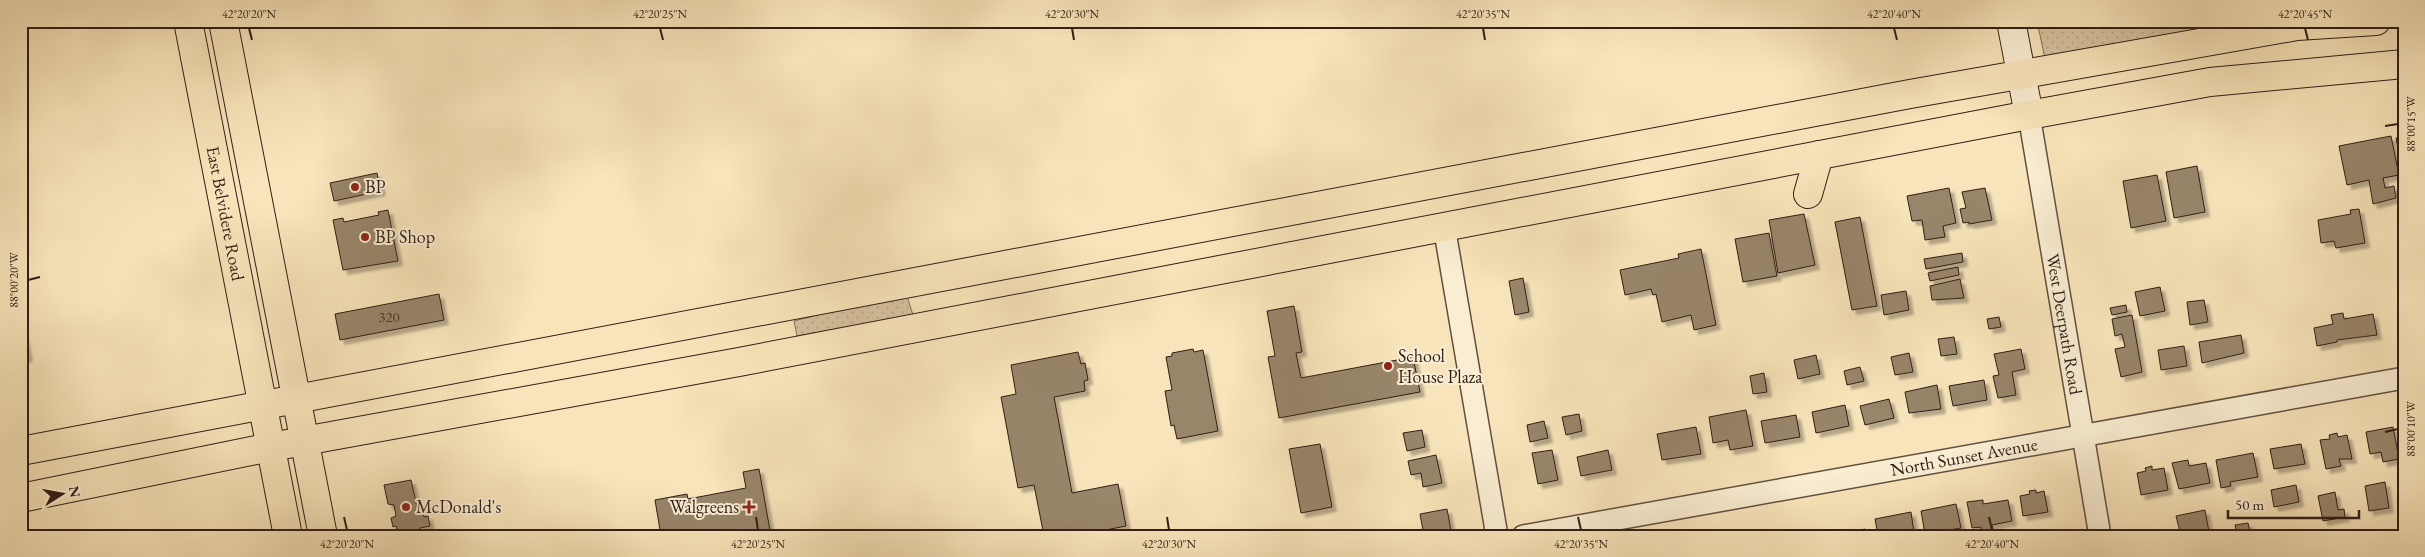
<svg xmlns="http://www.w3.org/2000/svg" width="2425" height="557" viewBox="0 0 2425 557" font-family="'EB Garamond',serif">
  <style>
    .grass { fill: url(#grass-dots); stroke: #82705a }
    .building { fill: #98856b; stroke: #2f1e16; filter: url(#shadow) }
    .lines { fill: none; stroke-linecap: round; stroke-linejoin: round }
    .street-casing { stroke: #61503f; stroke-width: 24 }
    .secondary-casing { stroke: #2f1e16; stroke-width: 30 }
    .primary-casing { stroke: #2f1e16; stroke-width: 30 }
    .street { stroke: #faedd2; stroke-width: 21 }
    .secondary { stroke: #faedd2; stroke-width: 28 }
    .primary { stroke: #f8e4ba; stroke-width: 28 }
    .ticks { fill: none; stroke: #2f1e16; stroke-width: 2 }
    .poi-dot { fill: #8f2418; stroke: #faedd2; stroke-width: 2 }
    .labels { text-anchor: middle; stroke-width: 4; stroke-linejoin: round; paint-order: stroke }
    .number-label { font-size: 15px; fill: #49382b }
    .poi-label { font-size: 18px; fill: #2f1e16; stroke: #faedd2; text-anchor: start }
    .street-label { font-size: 18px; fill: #2f1e16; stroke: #faedd2 }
    .neatline { fill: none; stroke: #2f1e16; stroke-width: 2 }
    .ticks-label { font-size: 12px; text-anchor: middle; fill: #2f1e16 }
  </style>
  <defs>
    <pattern id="grass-dots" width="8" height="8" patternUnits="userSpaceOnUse" patternTransform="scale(1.25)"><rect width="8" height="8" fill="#d6c29e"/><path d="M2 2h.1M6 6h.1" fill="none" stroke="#b8a687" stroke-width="1.8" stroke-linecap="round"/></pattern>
    <filter id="shadow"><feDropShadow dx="4.5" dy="4.5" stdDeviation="1" flood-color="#0004"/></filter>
  </defs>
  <rect width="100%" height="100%" fill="#f8e4ba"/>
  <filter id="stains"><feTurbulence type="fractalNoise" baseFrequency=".004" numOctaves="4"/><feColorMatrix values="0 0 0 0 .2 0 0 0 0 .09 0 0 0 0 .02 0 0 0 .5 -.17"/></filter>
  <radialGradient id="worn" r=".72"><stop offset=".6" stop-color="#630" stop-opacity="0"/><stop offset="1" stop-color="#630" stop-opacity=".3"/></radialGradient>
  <path class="grass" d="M 2037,21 L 2308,21 L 2047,68 Z
    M 907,296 L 913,315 L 797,336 L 794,321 L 864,303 Z"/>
  <path class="building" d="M 2391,136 L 2399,175 L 2383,178 L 2385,188 L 2394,186 L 2396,198 L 2373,204 L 2369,180 L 2347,185 L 2339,146 Z
    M 2404,137 L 2404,180 L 2396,138 Z
    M 2197,166 L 2205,212 L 2174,218 L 2166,172 Z
    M 377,173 L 381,191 L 334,201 L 330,183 Z
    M 2157,175 L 2166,221 L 2131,228 L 2123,181 Z
    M 1949,188 L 1956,223 L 1943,226 L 1945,237 L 1925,240 L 1922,220 L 1912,221 L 1907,196 Z
    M 1985,188 L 1992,220 L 1969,224 L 1969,222 L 1963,223 L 1960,209 L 1966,208 L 1962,192 Z
    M 2359,209 L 2365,243 L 2336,248 L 2334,241 L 2321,243 L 2318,220 L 2351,214 L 2350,210 Z
    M 388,210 L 398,261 L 343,270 L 333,220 L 343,218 L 344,222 L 379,215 L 378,212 Z
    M 1804,214 L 1815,265 L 1778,273 L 1769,220 Z
    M 1860,217 L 1877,306 L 1852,310 L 1835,222 Z
    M 1769,233 L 1777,276 L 1743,282 L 1735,239 Z
    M 1701,249 L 1716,325 L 1694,330 L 1691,315 L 1662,322 L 1656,294 L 1653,295 L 1651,289 L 1625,295 L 1620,270 L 1679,258 L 1678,254 Z
    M 1962,253 L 1963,262 L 1926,269 L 1924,259 Z
    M 1958,267 L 1959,275 L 1930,281 L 1928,273 Z
    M 1523,278 L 1529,312 L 1515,315 L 1509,281 Z
    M 1960,279 L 1964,298 L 1932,300 L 1930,286 Z
    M 2160,287 L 2165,311 L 2140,316 L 2135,292 Z
    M 1906,291 L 1909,310 L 1884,315 L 1881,295 Z
    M 439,294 L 444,320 L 340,340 L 335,314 Z
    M 2204,300 L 2208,322 L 2190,325 L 2187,302 Z
    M 2126,305 L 2127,312 L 2112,315 L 2110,308 Z
    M 1294,306 L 1302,352 L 1296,353 L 1301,378 L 1413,357 L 1420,392 L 1279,418 L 1268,357 L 1275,356 L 1267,311 Z
    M 2343,313 L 2344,319 L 2373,314 L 2377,335 L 2337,340 L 2337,342 L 2317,346 L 2314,328 L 2333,324 L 2331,315 Z
    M 2132,315 L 2142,372 L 2121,377 L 2115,349 L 2125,347 L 2122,334 L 2115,336 L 2112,319 Z
    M 1999,317 L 2001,327 L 1989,329 L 1987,319 Z
    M 21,324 L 28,357 L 21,358 Z
    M 2241,335 L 2244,353 L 2202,363 L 2199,342 Z
    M 1954,337 L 1957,354 L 1941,356 L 1938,339 Z
    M 2184,346 L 2187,366 L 2161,370 L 2158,350 Z
    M 1193,349 L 1194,352 L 1203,350 L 1218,431 L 1177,439 L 1174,425 L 1171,426 L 1165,391 L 1172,390 L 1166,357 L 1172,356 L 1172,353 Z
    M 2021,349 L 2025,369 L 2012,372 L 2016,395 L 1998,398 L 1993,376 L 1999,375 L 1994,354 Z
    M 1078,352 L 1081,364 L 1085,363 L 1088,380 L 1084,381 L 1085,391 L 1054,397 L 1072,493 L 1118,484 L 1126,526 L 1075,536 L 1044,536 L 1034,485 L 1018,488 L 1001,397 L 1016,394 L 1011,365 Z
    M 1909,353 L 1913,372 L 1895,375 L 1891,357 Z
    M 1816,355 L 1820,374 L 1798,379 L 1794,360 Z
    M 1860,367 L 1864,381 L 1847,385 L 1844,371 Z
    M 1764,373 L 1767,392 L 1753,394 L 1750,376 Z
    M 1984,380 L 1987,400 L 1953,406 L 1949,386 Z
    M 1937,385 L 1941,409 L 1909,413 L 1905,392 Z
    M 1889,399 L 1894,418 L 1865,425 L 1860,406 Z
    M 1845,405 L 1849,426 L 1816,433 L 1812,412 Z
    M 1746,410 L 1753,446 L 1730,450 L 1728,440 L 1713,443 L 1709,417 Z
    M 1579,414 L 1582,431 L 1566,435 L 1562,417 Z
    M 1796,415 L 1800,437 L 1765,443 L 1761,421 Z
    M 1544,421 L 1548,438 L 1530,442 L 1527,425 Z
    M 1696,427 L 1701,454 L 1662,460 L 1657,434 Z
    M 2393,427 L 2399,459 L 2383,462 L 2381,452 L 2370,454 L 2366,432 Z
    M 1422,430 L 1425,447 L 1407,451 L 1403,433 Z
    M 2337,433 L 2338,437 L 2347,435 L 2352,459 L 2339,459 L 2341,466 L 2326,469 L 2320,440 L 2330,439 L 2329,435 Z
    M 1320,444 L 1332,507 L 1301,513 L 1289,449 Z
    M 2301,444 L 2305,464 L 2274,469 L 2270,449 Z
    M 1552,450 L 1558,480 L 1538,484 L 1532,453 Z
    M 1608,450 L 1612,470 L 1581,476 L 1577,457 Z
    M 2253,453 L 2258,477 L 2230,482 L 2231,486 L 2221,488 L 2216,460 Z
    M 1436,455 L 1442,483 L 1423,487 L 1421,473 L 1411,475 L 1408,461 Z
    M 2188,460 L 2189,466 L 2206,463 L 2210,483 L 2179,489 L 2172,463 Z
    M 2152,466 L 2152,470 L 2164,468 L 2168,490 L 2141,495 L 2137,473 L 2146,471 L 2145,468 Z
    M 759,469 L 771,536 L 661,536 L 655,500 L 687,494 L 688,499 L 746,488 L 743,472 Z
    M 411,480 L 418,511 L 422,510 L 424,517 L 428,516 L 430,526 L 420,528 L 422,536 L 389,536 L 388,531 L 397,529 L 396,526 L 393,527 L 391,518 L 396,516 L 394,505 L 388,504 L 384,485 Z
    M 2385,482 L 2389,508 L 2369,511 L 2365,486 Z
    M 2296,485 L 2299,502 L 2274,507 L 2271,490 Z
    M 2036,490 L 2036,493 L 2044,491 L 2048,512 L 2023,516 L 2020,496 L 2030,494 L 2029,491 Z
    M 2335,492 L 2338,510 L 2344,509 L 2345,517 L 2323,521 L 2318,496 Z
    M 1983,500 L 1983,504 L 2008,500 L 2012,521 L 1992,525 L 1994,534 L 1982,536 L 1981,527 L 1972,528 L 1967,502 Z
    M 1956,504 L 1961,528 L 1925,534 L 1921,511 Z
    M 1447,509 L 1452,536 L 1424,536 L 1420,514 Z
    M 2205,510 L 2209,532 L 2181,536 L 2176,516 Z
    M 1911,512 L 1914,533 L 1878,536 L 1875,519 Z
    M 2248,523 L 2250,531 L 2237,534 L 2235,525 Z
    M 1865,529 L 1866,536 L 1834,536 L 1834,535 Z
    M 2162,530 L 2163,536 L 2147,536 L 2146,533 Z"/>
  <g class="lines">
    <g class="street-casing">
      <g id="street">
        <path id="s1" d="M 2029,115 L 2100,536"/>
        <path d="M 1444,226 L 1497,536"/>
        <path id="s2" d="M 1523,536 L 2404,378"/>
      </g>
    </g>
    <g class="secondary-casing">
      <path id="secondary" d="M 2011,21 L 2029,115"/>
    </g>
    <g class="primary-casing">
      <g id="primary">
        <path id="s3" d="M 188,21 L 288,536"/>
        <path d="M 223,21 L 323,536"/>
        <path d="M 1808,194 L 1819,155"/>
        <path d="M 21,451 L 1910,94 L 2297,26 L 2376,21"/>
        <path d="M 21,498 L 271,447 L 739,362 L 2029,115 L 2210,82 L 2404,64"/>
      </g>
    </g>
    <use href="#street" class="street"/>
    <use href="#secondary" class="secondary"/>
    <use href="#primary" class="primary"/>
  </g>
  <path class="ticks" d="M 249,28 L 252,40M 660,28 L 663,40M 1072,28 L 1074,40M 1483,28 L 1485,40M 1894,28 L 1897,40M 2305,28 L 2308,40M 2385,126 L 2398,124M 28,280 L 40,277M 2385,432 L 2398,429M 344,517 L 347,530M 756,517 L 758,530M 1167,517 L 1169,530M 1578,517 L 1581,530M 1989,517 L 1992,530"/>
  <g class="poi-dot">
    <circle cx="355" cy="187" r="5"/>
    <circle cx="365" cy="237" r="5"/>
    <circle cx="1388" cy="366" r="5"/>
    <circle cx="406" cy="507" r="5"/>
    <path d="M746.5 499.5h5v5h5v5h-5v5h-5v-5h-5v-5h5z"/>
  </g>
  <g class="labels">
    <g class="number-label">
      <text x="389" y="322">320</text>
    </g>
    <g class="poi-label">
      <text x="365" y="193">BP</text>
      <text x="375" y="243">BP Shop</text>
      <text x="1398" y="362">School<tspan x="1398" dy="21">House Plaza</tspan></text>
      <text x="416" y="513">McDonald's</text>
      <text x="739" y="513" text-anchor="end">Walgreens</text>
    </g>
    <g class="street-label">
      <text dy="6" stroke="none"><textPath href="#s3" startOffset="196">East Belvidere Road</textPath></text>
      <text dy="6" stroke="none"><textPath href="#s1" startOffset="212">West Deerpath Road</textPath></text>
      <text dy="6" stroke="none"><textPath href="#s2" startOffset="448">North Sunset Avenue</textPath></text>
    </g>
  </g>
  <rect width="2425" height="557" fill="none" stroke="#f8e4ba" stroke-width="55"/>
  <g transform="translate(62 494) rotate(79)" stroke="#faedd2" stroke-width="4" paint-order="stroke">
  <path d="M0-4L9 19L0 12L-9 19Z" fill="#2f1e16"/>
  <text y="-8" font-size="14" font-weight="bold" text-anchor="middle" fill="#2f1e16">N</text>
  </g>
  <path d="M2228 510v8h131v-8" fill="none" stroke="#2f1e16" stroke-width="2.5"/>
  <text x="2235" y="510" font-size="15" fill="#2f1e16" stroke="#faedd2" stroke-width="4" paint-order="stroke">50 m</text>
  <rect x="28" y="28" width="2370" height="502" class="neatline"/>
  <g class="ticks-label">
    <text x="249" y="18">42°20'20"N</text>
    <text x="660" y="18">42°20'25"N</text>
    <text x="1072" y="18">42°20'30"N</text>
    <text x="1483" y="18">42°20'35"N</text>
    <text x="1894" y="18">42°20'40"N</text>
    <text x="2305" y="18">42°20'45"N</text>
    <text transform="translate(2411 124) rotate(-90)" y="4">88°00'15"W</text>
    <text transform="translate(14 280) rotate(-90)" y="4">88°00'20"W</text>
    <text transform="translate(2411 429) rotate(-90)" y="4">88°00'10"W</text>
    <text x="347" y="548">42°20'20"N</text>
    <text x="758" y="548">42°20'25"N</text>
    <text x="1169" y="548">42°20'30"N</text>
    <text x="1581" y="548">42°20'35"N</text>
    <text x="1992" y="548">42°20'40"N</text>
  </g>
  <rect width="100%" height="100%" filter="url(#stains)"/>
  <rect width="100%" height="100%" fill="url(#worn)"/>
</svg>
